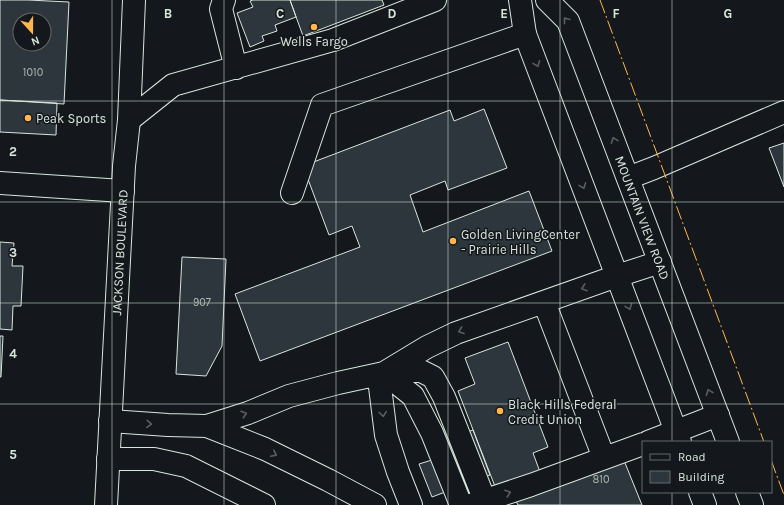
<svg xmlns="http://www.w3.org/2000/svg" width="784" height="505" viewBox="0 0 784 505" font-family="Karla,sans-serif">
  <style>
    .building { fill: #2c363c; stroke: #d8e6dc; fill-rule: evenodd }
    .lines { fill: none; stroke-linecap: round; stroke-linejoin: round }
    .minor-casing { stroke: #d8e6dc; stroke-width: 24 }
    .major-casing { stroke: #d8e6dc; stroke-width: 24 }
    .minor { stroke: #14181c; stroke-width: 22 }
    .major { stroke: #14181c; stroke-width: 22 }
    .power { stroke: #ffb74d; stroke-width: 1; stroke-dasharray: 14 3 2 3; stroke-linecap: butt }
    .oneway { stroke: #59605f }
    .grid { fill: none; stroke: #d8e6dc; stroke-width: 1; stroke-opacity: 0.55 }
    .poi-dot { fill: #ffb74d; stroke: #14181c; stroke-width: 1.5 }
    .labels { text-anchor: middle; stroke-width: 3; stroke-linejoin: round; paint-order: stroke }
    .number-label { font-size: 11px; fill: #adbab4 }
    .poi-label { font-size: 13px; fill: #d8e6dc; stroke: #14181c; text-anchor: start }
    .street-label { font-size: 13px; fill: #d8e6dc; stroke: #14181c }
    .grid-label { font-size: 13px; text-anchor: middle; font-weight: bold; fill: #d8e6dc; stroke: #14181c; stroke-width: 3; stroke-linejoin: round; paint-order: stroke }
  </style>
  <rect width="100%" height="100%" fill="#14181c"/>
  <path class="building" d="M 0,0 L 28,0 L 69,2 L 64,104 L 0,100 ZM 20,20 L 44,20 L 44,44 L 20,44 Z
    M 253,0 L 290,0 L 296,17 L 275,25 L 277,31 L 262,36 L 264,41 L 250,47 L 237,13 L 253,7 L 250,1 Z
    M 290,0 L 382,0 L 384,5 L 303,36 Z
    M 0,100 L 57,103 L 56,135 L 0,132 Z
    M 484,109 L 507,168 L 448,190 L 445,181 L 410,195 L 423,232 L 529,191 L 552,251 L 260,361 L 235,294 L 360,247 L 352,226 L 329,235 L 303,166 L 450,110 L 454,121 Z
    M 784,143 L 784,187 L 769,148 Z
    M 0,242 L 14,243 L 12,266 L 23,266 L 21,306 L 13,306 L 12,330 L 0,329 Z
    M 182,257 L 226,259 L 222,346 L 206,376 L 176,374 Z
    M 0,336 L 3,336 L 1,377 L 0,377 Z
    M 508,342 L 548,447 L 533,453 L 540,472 L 496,489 L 458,391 L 475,384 L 465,358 Z
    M 473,430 L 490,475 L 432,497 L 419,464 L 432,460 L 429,456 L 443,451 L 441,447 L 454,442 L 452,438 Z
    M 623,458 L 642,505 L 518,505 L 516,501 Z"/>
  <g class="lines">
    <g class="minor-casing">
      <path id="minor" d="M 224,0 L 221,9 L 236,68
        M 129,120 L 173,85 L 333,40 L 435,0
        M 628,178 L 654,168 L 784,112
        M 0,183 L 123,191
        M 292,193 L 322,105 L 525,34
        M 544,302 L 604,458
        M 384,373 L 413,396 L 432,433 L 461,505
        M 110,421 L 168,425 L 207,426 L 265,449 L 328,480 L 375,505
        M 207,426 L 248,413 L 289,396 L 338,383 L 384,373 L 402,371 L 421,371 L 433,377 L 444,397 L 485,501
        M 648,442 L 718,415
        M 108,459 L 154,459 L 186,466 L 264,505
        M 411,505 L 398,472 L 386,435 L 380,387 L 384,373 L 427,347 L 456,333 L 617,276 L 660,262
        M 471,505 L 531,485 L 643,444"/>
    </g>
    <g class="major-casing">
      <g id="major">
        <path d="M 520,0 L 525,34 L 680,442"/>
        <path id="s1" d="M 547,0 L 568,21 L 728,442"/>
        <path d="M 700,492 L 705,505"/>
        <path d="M 747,492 L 752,505"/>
        <path id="s2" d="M 106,505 L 124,166 L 129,120 L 134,0"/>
      </g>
    </g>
    <use href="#minor" class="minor"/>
    <use href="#major" class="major"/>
    <path class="power" d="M 600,0 L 764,442
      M 771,460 L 784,495"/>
  </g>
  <defs><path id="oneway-chevron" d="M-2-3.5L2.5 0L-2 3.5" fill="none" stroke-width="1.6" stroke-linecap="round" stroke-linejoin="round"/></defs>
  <g class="oneway">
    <use href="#oneway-chevron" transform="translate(566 20) rotate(-128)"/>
    <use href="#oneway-chevron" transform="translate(537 64) rotate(69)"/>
    <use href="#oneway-chevron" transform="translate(614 140) rotate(-111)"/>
    <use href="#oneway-chevron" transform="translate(583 186) rotate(69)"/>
    <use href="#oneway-chevron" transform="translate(584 288) rotate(161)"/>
    <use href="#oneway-chevron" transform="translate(629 307) rotate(69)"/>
    <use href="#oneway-chevron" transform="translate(461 331) rotate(160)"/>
    <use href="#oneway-chevron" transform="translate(709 392) rotate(-111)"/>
    <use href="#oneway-chevron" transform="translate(244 414) rotate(-18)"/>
    <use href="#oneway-chevron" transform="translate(383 414) rotate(82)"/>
    <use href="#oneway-chevron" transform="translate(149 424) rotate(4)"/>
    <use href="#oneway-chevron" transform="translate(274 454) rotate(26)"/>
    <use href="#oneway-chevron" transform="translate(508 493) rotate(-19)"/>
  </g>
  <path class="grid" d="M 112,0 L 112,505M 224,0 L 224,505M 336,0 L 336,505M 448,0 L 448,505M 560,0 L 560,505M 672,0 L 672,442M 0,101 L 784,101M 0,202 L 784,202M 0,303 L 784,303M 0,404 L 784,404M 672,492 L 672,505"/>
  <g class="poi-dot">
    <circle cx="314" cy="27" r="4"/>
    <circle cx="28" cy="118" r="4"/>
    <circle cx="453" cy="241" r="4"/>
    <circle cx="500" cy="411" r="4"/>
  </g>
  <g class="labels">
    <g class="number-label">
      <text x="33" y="76">1010</text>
      <text x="202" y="306">907</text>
      <text x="601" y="483">810</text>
    </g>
    <g class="poi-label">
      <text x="314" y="46" text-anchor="middle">Wells Fargo</text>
      <text x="36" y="123">Peak Sports</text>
      <text x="461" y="239">Golden LivingCenter<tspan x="461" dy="15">- Prairie Hills</tspan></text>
      <text x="508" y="409">Black Hills Federal<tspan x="508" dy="15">Credit Union</tspan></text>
    </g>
    <g class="street-label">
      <text dy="5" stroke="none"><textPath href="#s1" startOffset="240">MOUNTAIN VIEW ROAD</textPath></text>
      <text dy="5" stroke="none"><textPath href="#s2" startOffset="253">JACKSON BOULEVARD</textPath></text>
    </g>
  </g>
  <g class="grid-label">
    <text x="168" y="18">B</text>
    <text x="280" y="18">C</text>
    <text x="392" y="18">D</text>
    <text x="504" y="18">E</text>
    <text x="616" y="18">F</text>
    <text x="728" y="18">G</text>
    <text x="13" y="156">2</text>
    <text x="13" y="257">3</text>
    <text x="13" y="358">4</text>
    <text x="13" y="459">5</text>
  </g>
  <rect x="642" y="441" width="130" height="52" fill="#14181c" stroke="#626a69"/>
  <rect x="650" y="454" width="20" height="6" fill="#14181c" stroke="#626a69"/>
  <text x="678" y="461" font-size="12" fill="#d8e6dc">Road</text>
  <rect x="650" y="471" width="20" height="12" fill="#2c363c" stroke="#626a69"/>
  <text x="678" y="481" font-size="12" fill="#d8e6dc">Building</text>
  <g transform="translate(32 32) rotate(159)"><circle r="19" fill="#14181c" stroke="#626a69"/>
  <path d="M0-3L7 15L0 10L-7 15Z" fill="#ffb74d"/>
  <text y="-6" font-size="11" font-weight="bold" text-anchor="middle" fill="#d8e6dc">N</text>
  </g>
</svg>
